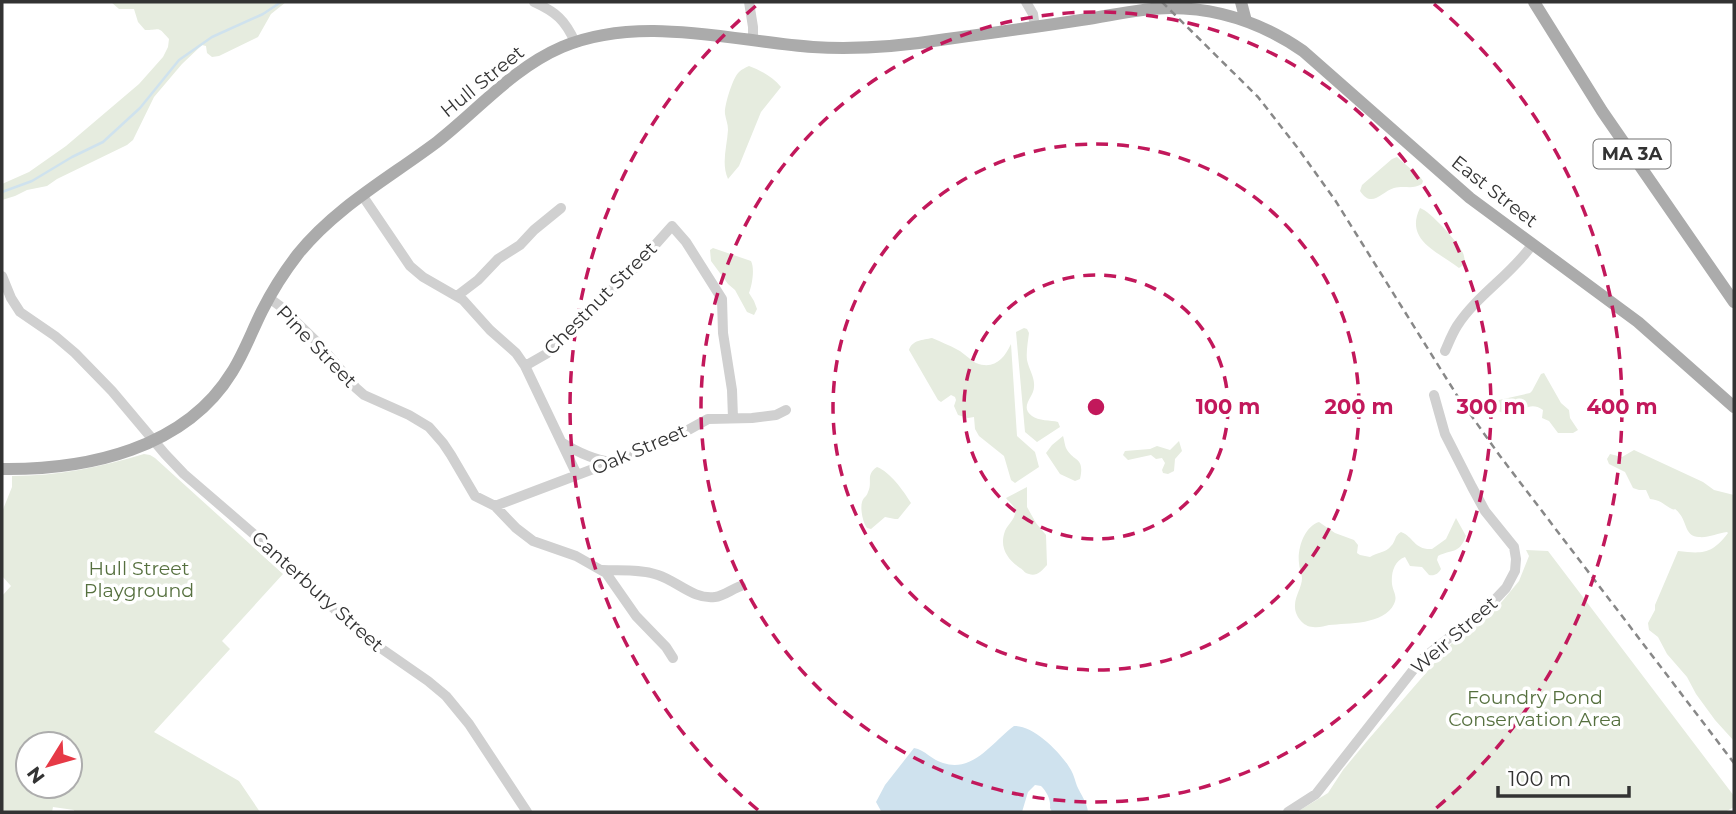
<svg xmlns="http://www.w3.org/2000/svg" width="1736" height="814" viewBox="0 0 1736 814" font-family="Montserrat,sans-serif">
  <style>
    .green { fill: #e6ecdf; fill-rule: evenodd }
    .water { fill: #cfe2ee }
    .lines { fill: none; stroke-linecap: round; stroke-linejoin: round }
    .stream { stroke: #cfe2ee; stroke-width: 2.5 }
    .minor { stroke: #d0d0d0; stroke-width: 10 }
    .major { stroke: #ababab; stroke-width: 12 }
    .rail { stroke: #888; stroke-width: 2.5; stroke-dasharray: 7 5; stroke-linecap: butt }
    .ring { fill: none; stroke: #c2185b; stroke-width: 3.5; stroke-dasharray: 12 9 }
    .labels { text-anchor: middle; stroke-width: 7; stroke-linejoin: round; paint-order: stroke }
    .shield { fill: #fff; stroke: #707070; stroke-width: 2 }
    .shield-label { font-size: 18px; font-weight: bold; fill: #333 }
    .street-label { font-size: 19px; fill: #333; stroke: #fff }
    .park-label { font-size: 19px; fill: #56703f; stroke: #fff }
    .centre { fill: #c2185b; stroke: #fff; stroke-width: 3.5 }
    .ring-label { font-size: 21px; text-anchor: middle; font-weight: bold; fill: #c2185b; stroke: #fff; stroke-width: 7; stroke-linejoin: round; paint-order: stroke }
  </style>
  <rect width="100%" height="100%" fill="#fff"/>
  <path class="green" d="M 111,2 L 286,2 L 271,14 L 258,37 L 219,56 L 212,57 L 207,53 L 206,46 L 202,45 L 182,64 L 154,97 L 133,140 L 127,145 L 57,179 L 47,186 L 27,190 L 15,196 L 2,200 L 2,184 L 29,172 L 66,146 L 139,84 L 163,57 L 168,47 L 169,39 C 157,25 161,30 145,30 L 138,22 L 134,9 L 119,9 Z
    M 749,66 C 760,70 773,77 781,87 L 761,112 L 739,166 L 728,179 C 721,163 727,147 728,130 C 728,124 726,120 725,114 C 724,106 733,77 739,72 C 742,69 745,68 749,66 Z
    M 1397,157 L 1420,177 L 1423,181 L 1422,184 C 1412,190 1405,185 1394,188 C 1381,192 1372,209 1360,191 L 1362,185 L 1392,159 Z
    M 1420,208 C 1430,211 1458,242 1463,253 C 1464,255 1465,261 1465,264 L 1459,268 C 1439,252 1404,241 1420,208 Z
    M 713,248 L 751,261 C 755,269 752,285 749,293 L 754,301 L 757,309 L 754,315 L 747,312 L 735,290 L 728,284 L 711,261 L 710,250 Z
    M 1024,328 L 1027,329 L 1029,333 C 1028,341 1026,352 1027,360 C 1029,370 1035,377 1034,387 C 1034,397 1019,406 1032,416 C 1038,421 1051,420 1058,422 L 1060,427 L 1037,442 L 1025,432 L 1016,332 Z
    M 932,338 C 941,342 949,345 958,350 C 964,353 970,360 976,363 C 994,370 1004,359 1011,344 L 1017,436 L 1035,452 L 1039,467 L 1015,483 L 1011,480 L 1004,456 L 979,436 L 975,429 L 974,417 L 968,418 L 958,415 L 954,406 L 956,400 L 955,397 L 951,395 L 941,402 L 938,400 L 909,350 C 912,340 923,340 932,338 Z
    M 1544,373 L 1561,403 L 1569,410 L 1570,418 L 1578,430 L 1573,433 L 1558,433 L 1549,421 L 1542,418 L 1543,410 C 1523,396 1517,428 1492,406 L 1492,403 L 1499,400 L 1530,393 L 1532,391 L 1541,374 Z
    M 1063,436 C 1064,439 1065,446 1066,448 C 1074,463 1085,456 1080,479 L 1075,481 L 1060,474 L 1046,453 L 1052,445 Z
    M 1179,441 L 1182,451 L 1175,459 L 1174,471 L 1168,474 L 1163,473 L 1162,470 L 1165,463 L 1162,458 L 1156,459 L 1151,455 L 1128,460 L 1123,455 L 1125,451 L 1150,449 L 1157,446 L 1170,450 Z
    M 1634,450 L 1703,482 L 1714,490 L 1734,495 L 1734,741 L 1715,720 L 1696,694 L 1687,677 L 1667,654 L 1658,637 L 1649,630 L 1648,623 L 1655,610 L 1655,605 L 1678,551 C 1703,554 1712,554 1728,533 L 1727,532 C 1718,533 1708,538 1699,537 C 1685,537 1687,522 1679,513 C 1673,506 1677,512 1670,508 C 1662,503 1660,500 1650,499 L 1646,490 L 1639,490 L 1633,488 L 1625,472 L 1609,464 L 1607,459 L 1610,454 L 1622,457 Z
    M 144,454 L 150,455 L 155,458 L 283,574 L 222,641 L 230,649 L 154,732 L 239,781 L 260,812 L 74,812 L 74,810 L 53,807 L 52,812 L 2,812 L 2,596 L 11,586 L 2,576 L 2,512 L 12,487 L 12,476 C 58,476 100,467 144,454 ZM 28,744 L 70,744 L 70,786 L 28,786 Z
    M 877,467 C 890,472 903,490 911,503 L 898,519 L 895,519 L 885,517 L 871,529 L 867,528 C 863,523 860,509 862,502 C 864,496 866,498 868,492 C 873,482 865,475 877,467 Z
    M 1027,487 L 1027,507 L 1036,523 L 1046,535 L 1047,565 C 1042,571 1036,577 1029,574 C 1024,573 1024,570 1020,568 C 1007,559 999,547 1005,531 C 1008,524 1016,519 1015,511 C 1015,506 1009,502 1006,498 Z
    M 1456,518 L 1466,536 C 1459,555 1451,549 1438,556 L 1437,560 L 1441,569 C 1438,574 1435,576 1429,575 L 1422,567 L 1410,566 L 1405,557 C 1394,561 1391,573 1392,584 C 1393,592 1398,596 1394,604 C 1384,625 1348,623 1329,625 C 1324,626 1319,628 1313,627 C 1303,627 1294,615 1295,605 C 1295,596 1302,587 1302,578 C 1302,573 1299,568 1299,563 C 1297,548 1305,526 1319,522 L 1335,533 L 1354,540 L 1358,545 L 1357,553 L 1360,555 L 1370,557 C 1377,552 1386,553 1391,546 C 1396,541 1394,536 1401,532 C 1414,537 1414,550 1432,549 L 1446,539 Z
    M 1526,550 L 1548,551 L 1734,796 L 1734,807 L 1725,812 L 1297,812 L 1328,793 L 1343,770 L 1367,741 L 1458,636 L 1500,604 L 1519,581 L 1529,556 Z"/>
  <path class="water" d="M 1014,726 C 1034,725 1062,754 1071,770 C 1074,775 1075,781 1077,786 C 1081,795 1087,802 1088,812 L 1052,812 L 1050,808 C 1051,800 1047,792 1041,786 L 1035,785 L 1028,792 L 1022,812 L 884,812 L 881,811 L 876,802 L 885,785 L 914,748 C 925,750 932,760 943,763 C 974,773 993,741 1014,726 Z"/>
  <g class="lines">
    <path class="stream" d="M 2,192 L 32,181 L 72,157 L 103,142 L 140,108 L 179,60 L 212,37 L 263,14 L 281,2"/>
    <path class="minor" d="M 534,2 C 556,12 565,20 575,42
      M 749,2 L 753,27 L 753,41
      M 1026,2 L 1033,14 L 1035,27
      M 362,195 L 410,266 L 423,277 L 463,300 L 490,330 L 516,353 L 525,366 L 577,475
      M 2,276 L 11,298 L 20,312 L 55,336 L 75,353 L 112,391 L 165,454 L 184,474 L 256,536 L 301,579 L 369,640 L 428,681 L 446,696 L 469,724 L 527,812
      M 457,296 L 478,280 L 498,259 L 520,245 L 534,230 L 561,208
      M 269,298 L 280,306 L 319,344 L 356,388 L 364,395 L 409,415 L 429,427 L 443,443 L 451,455 L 475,496 L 495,506 L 516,528 L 533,541 L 576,556 L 606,573 L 636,616 L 666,647 L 673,658
      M 1445,351 C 1449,342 1452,334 1457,326 C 1477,295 1511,275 1532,245
      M 525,366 L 546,354 L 582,321 L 609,292 L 631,272 L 672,226 L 686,242 L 722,299 L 723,333 L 732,390 L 733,418
      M 561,442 C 577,452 593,460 612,462
      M 495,506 L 670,440 L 708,419 L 752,418 L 776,415 L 786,410
      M 602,570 C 621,571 640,569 658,575 C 677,581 694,600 715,597 C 724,596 732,589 741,586
      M 1288,812 L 1316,794 L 1421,660 L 1488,607 L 1506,588 L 1515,571 L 1516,559 L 1514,547 L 1485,511 L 1472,487 L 1445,434 L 1434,395"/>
    <path class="major" d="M 1241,2 L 1246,21
      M 1534,2 L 1602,111 L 1734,302
      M 2,469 C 87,470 185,449 232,372 C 244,353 252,331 262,311 C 272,291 284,272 298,254 C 336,207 389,178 437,142 C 478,110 513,68 562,47 C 639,14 732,41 813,47 C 858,50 903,46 947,39 C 992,33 1036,27 1081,20 C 1110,16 1140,8 1170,8 C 1218,8 1264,24 1303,51 L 1470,198 L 1638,322 L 1734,407"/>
    <path class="rail" d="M 1162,2 L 1258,97 L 1297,147 L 1335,200 L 1458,397 L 1500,456 L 1734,763"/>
  </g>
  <g class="ring">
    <circle cx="1096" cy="407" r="132"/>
    <circle cx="1096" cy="407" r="263"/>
    <circle cx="1096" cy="407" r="395"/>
    <path d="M758 810A526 526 0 0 1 758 4M1434 4A526 526 0 0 1 1434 810"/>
  </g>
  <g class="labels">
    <rect class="shield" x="1593.5" y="139.5" width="77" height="29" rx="5"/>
    <g class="shield-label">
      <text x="1632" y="160">MA 3A</text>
    </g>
    <g class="street-label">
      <text transform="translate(482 81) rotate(-39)" y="7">Hull Street</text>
      <text transform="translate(1495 191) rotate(38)" y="7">East Street</text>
      <text transform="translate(600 298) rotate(-45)" y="7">Chestnut Street</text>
      <text transform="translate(317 346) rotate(46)" y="7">Pine Street</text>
      <text transform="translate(639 449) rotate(-23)" y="7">Oak Street</text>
      <text transform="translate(318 591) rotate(42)" y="7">Canterbury Street</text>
      <text transform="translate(1454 635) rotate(-41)" y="7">Weir Street</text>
    </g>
    <g class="park-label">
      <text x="139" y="575">Hull Street<tspan x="139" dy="22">Playground</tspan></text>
      <text x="1535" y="704">Foundry Pond<tspan x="1535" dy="22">Conservation Area</tspan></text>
    </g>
  </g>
  <circle cx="1096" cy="407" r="10" class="centre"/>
  <g class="ring-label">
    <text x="1228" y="414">100 m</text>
    <text x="1359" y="414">200 m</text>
    <text x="1491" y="414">300 m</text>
    <text x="1622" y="414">400 m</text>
  </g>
  <rect width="1736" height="814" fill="none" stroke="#333333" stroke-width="7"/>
  <g transform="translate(49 765) rotate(233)"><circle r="33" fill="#ffffff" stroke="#adadad" stroke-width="2"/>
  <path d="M0-5L12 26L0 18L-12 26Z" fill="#e63946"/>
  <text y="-10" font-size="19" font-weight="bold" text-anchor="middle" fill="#333333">N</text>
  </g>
  <path d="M1498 786v10h131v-10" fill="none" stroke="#333333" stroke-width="3.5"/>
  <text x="1508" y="786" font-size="21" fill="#333333" stroke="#ffffff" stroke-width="5" paint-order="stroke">100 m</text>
</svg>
